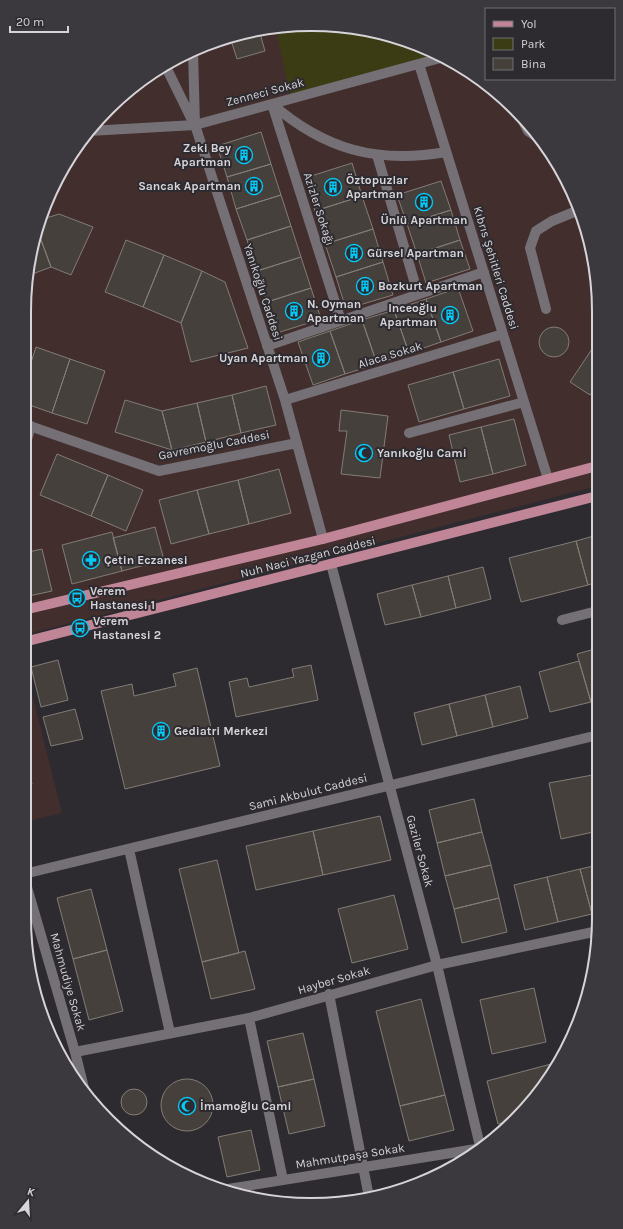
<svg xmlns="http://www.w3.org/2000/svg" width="623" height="1229" viewBox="0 0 623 1229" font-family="Karla,sans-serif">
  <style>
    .commercial { fill: #422e2d }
    .green { fill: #3b3c13 }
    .building { fill: #46403c; stroke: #827c77 }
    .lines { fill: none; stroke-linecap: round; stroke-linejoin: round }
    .lane { stroke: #747076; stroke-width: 10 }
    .street { stroke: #747076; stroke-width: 10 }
    .primary { stroke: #c18598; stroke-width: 10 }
    .labels { text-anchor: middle; stroke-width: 4; stroke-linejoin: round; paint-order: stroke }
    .street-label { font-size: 12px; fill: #d6d4d8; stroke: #2e2b30 }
    .poi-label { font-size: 12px; font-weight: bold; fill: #d6d4d8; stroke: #2e2b30; text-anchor: start }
    .rim { fill: none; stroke: #d6d4d8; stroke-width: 2 }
  </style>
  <rect width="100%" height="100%" fill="#2e2b30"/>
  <path class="commercial" d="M 330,25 L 386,34 L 438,54 L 487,84 L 540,137 L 577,202 L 597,274 L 597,486 L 24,635 L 25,293 L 34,237 L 54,185 L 83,137 L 122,96 L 168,63 L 219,39 L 274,26 Z
    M 24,662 L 62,813 L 24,822 Z"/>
  <path class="green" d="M 330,25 L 386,34 L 438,54 L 291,98 L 275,26 Z"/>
  <path class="building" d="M 259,30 L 265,51 L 237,59 L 230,37 Z
    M 261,132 L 271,164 L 227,177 L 217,146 Z
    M 352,163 L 362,196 L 315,211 L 305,178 Z
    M 271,164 L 281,195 L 236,209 L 227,177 Z
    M 441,181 L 451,210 L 407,224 L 397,195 Z
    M 281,195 L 291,226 L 247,240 L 236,209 Z
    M 362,196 L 373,229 L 325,244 L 315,211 Z
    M 451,210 L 460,240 L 417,254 L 407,224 Z
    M 59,214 L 93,227 L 71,275 L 51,267 L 37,229 L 40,220 Z
    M 291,226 L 301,257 L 257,271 L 247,240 Z
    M 37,229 L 51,267 L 27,276 L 34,237 Z
    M 373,229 L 383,262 L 336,277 L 325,244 Z
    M 126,240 L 164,255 L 143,307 L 105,292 Z
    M 460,240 L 470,269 L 426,283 L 417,254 Z
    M 164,255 L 202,271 L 181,323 L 143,307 Z
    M 301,257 L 311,288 L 267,302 L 257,271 Z
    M 383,262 L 393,295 L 346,309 L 336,277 Z
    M 202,271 L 225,282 L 248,348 L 191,362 L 181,323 Z
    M 311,288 L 321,319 L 277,333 L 267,302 Z
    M 458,288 L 473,331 L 441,342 L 426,299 Z
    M 426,299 L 441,342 L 409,353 L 394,310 Z
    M 394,310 L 409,353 L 377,364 L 362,320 Z
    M 362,320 L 377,364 L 345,374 L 330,331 Z
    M539 342a15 15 0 1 1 30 0a15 15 0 1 1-30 0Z
    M 330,331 L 345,374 L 313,385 L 298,342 Z
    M 596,343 L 597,385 L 590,395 L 570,382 Z
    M 36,347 L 70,359 L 52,413 L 24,403 L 25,381 Z
    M 70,359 L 105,371 L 87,424 L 52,413 Z
    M 499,359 L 510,396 L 464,409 L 453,372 Z
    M 453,372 L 464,409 L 419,422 L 408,385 Z
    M 266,386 L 276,425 L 241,433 L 232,395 Z
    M 232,395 L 241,433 L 206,442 L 197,403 Z
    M 125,400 L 162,411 L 172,450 L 115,432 Z
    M 197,403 L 206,442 L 172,450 L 162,411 Z
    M 341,410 L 388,416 L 380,478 L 341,474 L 347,431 L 339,431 Z
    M 514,419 L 526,465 L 493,474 L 481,427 Z
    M 481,427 L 493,474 L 460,482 L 449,435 Z
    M 57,454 L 108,475 L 91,516 L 40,495 Z
    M 279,469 L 291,513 L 249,524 L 238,480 Z
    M 108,475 L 143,490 L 126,531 L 91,516 Z
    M 238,480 L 249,524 L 209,534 L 197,490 Z
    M 197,490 L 209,534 L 171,544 L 159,500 Z
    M 155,527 L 164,560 L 122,571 L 113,538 Z
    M 112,532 L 122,571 L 72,584 L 62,545 Z
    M 597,535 L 597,582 L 588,585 L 576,541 Z
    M 576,541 L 588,585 L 521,602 L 509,558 Z
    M 42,549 L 52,591 L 24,597 L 24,553 Z
    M 483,567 L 491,599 L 456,608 L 448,576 Z
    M 448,576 L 456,608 L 421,617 L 412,585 Z
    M 412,585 L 421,617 L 385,625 L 377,594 Z
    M 598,648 L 598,700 L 591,702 L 577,654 Z
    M 58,660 L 68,700 L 41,707 L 31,667 Z
    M 579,661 L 591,702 L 550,712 L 539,672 Z
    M 311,665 L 318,700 L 236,717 L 229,682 L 247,678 L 249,687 L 294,677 L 292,669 Z
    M 197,668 L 220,766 L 125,789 L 101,691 L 132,684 L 134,696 L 176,686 L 173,674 Z
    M 520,686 L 528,718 L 493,727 L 485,695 Z
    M 485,695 L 493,727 L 457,736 L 449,704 Z
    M 449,704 L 457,736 L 422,745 L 414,713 Z
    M 75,709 L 83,739 L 51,746 L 43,717 Z
    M 24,752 L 32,784 L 24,786 Z
    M 598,774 L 598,831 L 561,839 L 549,783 Z
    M 474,799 L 482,832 L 437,843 L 429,810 Z
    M 380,816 L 391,860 L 323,875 L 313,831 Z
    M 313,831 L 323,875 L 256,890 L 246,846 Z
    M 482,832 L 491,865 L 445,876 L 437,843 Z
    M 217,860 L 239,953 L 202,962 L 179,869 Z
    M 491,865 L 499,898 L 454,909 L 445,876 Z
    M 598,865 L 598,912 L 592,914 L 580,869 Z
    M 580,869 L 592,914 L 558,922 L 547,877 Z
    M 547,877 L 558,922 L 525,930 L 514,885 Z
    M 91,889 L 107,950 L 73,959 L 57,898 Z
    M 394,895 L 408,949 L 352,963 L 338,909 Z
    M 499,898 L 507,932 L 462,943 L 454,909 Z
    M 107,950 L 123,1011 L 89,1020 L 73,959 Z
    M 245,951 L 255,989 L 211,999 L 202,962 Z
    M 534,988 L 546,1042 L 492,1054 L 480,1000 Z
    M 421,999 L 445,1095 L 400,1106 L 376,1011 Z
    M 303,1033 L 314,1079 L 278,1087 L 267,1041 Z
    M 551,1064 L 552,1068 L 515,1120 L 498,1124 L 487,1081 Z
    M 314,1079 L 325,1126 L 289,1134 L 278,1087 Z
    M161 1105a26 26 0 1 1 52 0a26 26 0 1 1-52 0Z
    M121 1102a13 13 0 1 1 26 0a13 13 0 1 1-26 0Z
    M 445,1095 L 454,1130 L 409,1141 L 400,1106 Z
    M 251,1130 L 260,1170 L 227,1177 L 218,1137 Z"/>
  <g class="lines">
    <path class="lane" d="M 546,309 L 530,248 L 536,231 L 552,221 L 579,210
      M 24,449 L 31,426"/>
    <path class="street" d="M 193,51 L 195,125 L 285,400 L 323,539
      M 419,64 L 548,479
      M 165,65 L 193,122
      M 272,104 L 341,321
      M 272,104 C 325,150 378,164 446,152
      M 522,119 L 528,131 L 542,140
      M 89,131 L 195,125 L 444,57
      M 377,155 L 418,294
      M 575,198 L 580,212
      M 267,346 L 484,272
      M 285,400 L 503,334
      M 24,424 L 159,471 L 297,443
      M 409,433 L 524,402
      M 331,564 L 437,965 L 480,1146
      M 562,620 L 597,611
      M 129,849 L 170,1033
      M 24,874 L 598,735
      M 24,877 L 75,1052 L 86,1096
      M 329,994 L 369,1197
      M 249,1018 L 283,1180
      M 75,1052 L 249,1018 L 437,965 L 598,931
      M 228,1189 L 476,1149"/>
    <path class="primary" d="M 24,610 L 323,539 L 597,466
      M 24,642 L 597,496"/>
  </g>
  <defs>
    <g id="building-ring" transform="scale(0.9)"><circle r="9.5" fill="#2e2b30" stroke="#02cbf9" stroke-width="1.5"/><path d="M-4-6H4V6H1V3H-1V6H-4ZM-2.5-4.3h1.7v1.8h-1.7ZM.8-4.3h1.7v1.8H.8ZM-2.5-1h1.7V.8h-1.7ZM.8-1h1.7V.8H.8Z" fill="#02cbf9"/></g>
    <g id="mosque-ring" transform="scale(0.9)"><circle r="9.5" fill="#2e2b30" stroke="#02cbf9" stroke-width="1.5"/><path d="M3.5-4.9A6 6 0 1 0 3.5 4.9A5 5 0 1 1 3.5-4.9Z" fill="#02cbf9"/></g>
    <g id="pharmacy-ring" transform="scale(0.9)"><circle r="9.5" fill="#2e2b30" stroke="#02cbf9" stroke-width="1.5"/><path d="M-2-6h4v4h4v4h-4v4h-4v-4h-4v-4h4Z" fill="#02cbf9"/></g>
    <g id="bus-ring" transform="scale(0.9)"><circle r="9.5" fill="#2e2b30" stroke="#02cbf9" stroke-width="1.5"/><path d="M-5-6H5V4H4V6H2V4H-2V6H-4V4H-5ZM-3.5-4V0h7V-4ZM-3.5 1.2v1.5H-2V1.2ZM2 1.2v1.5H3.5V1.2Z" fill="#02cbf9"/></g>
  </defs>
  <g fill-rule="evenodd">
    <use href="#building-ring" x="244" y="155"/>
    <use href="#building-ring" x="254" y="186"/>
    <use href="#building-ring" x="333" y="187"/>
    <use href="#building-ring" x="424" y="202"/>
    <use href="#building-ring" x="354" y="253"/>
    <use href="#building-ring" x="365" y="286"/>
    <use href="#building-ring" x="294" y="311"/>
    <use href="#building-ring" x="450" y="315"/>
    <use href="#building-ring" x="321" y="358"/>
    <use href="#mosque-ring" x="364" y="453"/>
    <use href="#pharmacy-ring" x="91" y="560"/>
    <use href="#bus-ring" x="77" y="598"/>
    <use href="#bus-ring" x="80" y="628"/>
    <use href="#building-ring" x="161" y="731"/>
    <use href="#mosque-ring" x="187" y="1106"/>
  </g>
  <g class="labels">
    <g class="street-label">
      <text transform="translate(265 92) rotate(-15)" y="4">Zenneci Sokak</text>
      <text transform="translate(319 209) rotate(72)" y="4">Azizler Sokağı</text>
      <text transform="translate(496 268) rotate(73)" y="4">Kıbrıs Şehitleri Caddesi</text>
      <text transform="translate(263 292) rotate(72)" y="4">Yanıkoğlu Caddesi</text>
      <text transform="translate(390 355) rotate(-17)" y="4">Alaca Sokak</text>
      <text transform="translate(214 445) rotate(-11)" y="4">Gavremoğlu Caddesi</text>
      <text transform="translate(308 557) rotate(-14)" y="4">Nuh Naci Yazgan Caddesi</text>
      <text transform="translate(308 792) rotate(-14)" y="4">Sami Akbulut Caddesi</text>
      <text transform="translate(420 851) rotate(75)" y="4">Gaziler Sokak</text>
      <text transform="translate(334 980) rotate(-16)" y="4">Hayber Sokak</text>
      <text transform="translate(68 982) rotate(74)" y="4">Mahmudiye Sokak</text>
      <text transform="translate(350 1156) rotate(-9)" y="4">Mahmutpaşa Sokak</text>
    </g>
    <g class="poi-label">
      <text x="231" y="152" text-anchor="end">Zeki Bey<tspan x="231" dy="14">Apartman</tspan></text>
      <text x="346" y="184">Öztopuzlar<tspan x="346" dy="14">Apartman</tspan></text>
      <text x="241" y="190" text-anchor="end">Sancak Apartman</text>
      <text x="424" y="224" text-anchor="middle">Ünlü Apartman</text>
      <text x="367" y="257">Gürsel Apartman</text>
      <text x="378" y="290">Bozkurt Apartman</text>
      <text x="307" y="308">N. Oyman<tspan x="307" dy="14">Apartman</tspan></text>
      <text x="437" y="312" text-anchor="end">Inceoğlu<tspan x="437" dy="14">Apartman</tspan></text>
      <text x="308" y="362" text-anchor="end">Uyan Apartman</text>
      <text x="377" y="457">Yanıkoğlu Cami</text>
      <text x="104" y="564">Çetin Eczanesi</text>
      <text x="90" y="595">Verem<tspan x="90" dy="14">Hastanesi 1</tspan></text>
      <text x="93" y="625">Verem<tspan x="93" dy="14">Hastanesi 2</tspan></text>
      <text x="174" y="735">Gediatri Merkezi</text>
      <text x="200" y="1110">İmamoğlu Cami</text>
    </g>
  </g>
  <path d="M0 0H623V1229H0ZM311 31H312A280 280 0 0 1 592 311V918A280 280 0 0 1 312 1198H311A280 280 0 0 1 31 918V311A280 280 0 0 1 311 31Z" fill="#3b393d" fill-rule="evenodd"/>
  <path class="rim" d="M311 31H312A280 280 0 0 1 592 311V918A280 280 0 0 1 312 1198H311A280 280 0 0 1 31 918V311A280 280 0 0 1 311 31Z"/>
  <rect x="485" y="8" width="130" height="72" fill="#2e2b30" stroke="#716f73"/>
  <rect x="493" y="21" width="20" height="6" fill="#c18598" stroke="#716f73"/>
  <text x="521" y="28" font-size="12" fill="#d6d4d8">Yol</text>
  <rect x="493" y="38" width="20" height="12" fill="#3b3c13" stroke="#716f73"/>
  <text x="521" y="48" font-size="12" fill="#d6d4d8">Park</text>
  <rect x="493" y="58" width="20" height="12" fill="#46403c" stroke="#716f73"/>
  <text x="521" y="68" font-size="12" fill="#d6d4d8">Bina</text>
  <g transform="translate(28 1201) rotate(18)" stroke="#2e2b30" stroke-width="3" paint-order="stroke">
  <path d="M0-3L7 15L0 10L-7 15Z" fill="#d6d4d8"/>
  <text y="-6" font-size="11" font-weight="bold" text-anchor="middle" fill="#d6d4d8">K</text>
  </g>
  <path d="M10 26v6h58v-6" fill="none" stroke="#d6d4d8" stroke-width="2"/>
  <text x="16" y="26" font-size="12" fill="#d6d4d8" stroke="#2e2b30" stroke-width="3" paint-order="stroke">20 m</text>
</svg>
